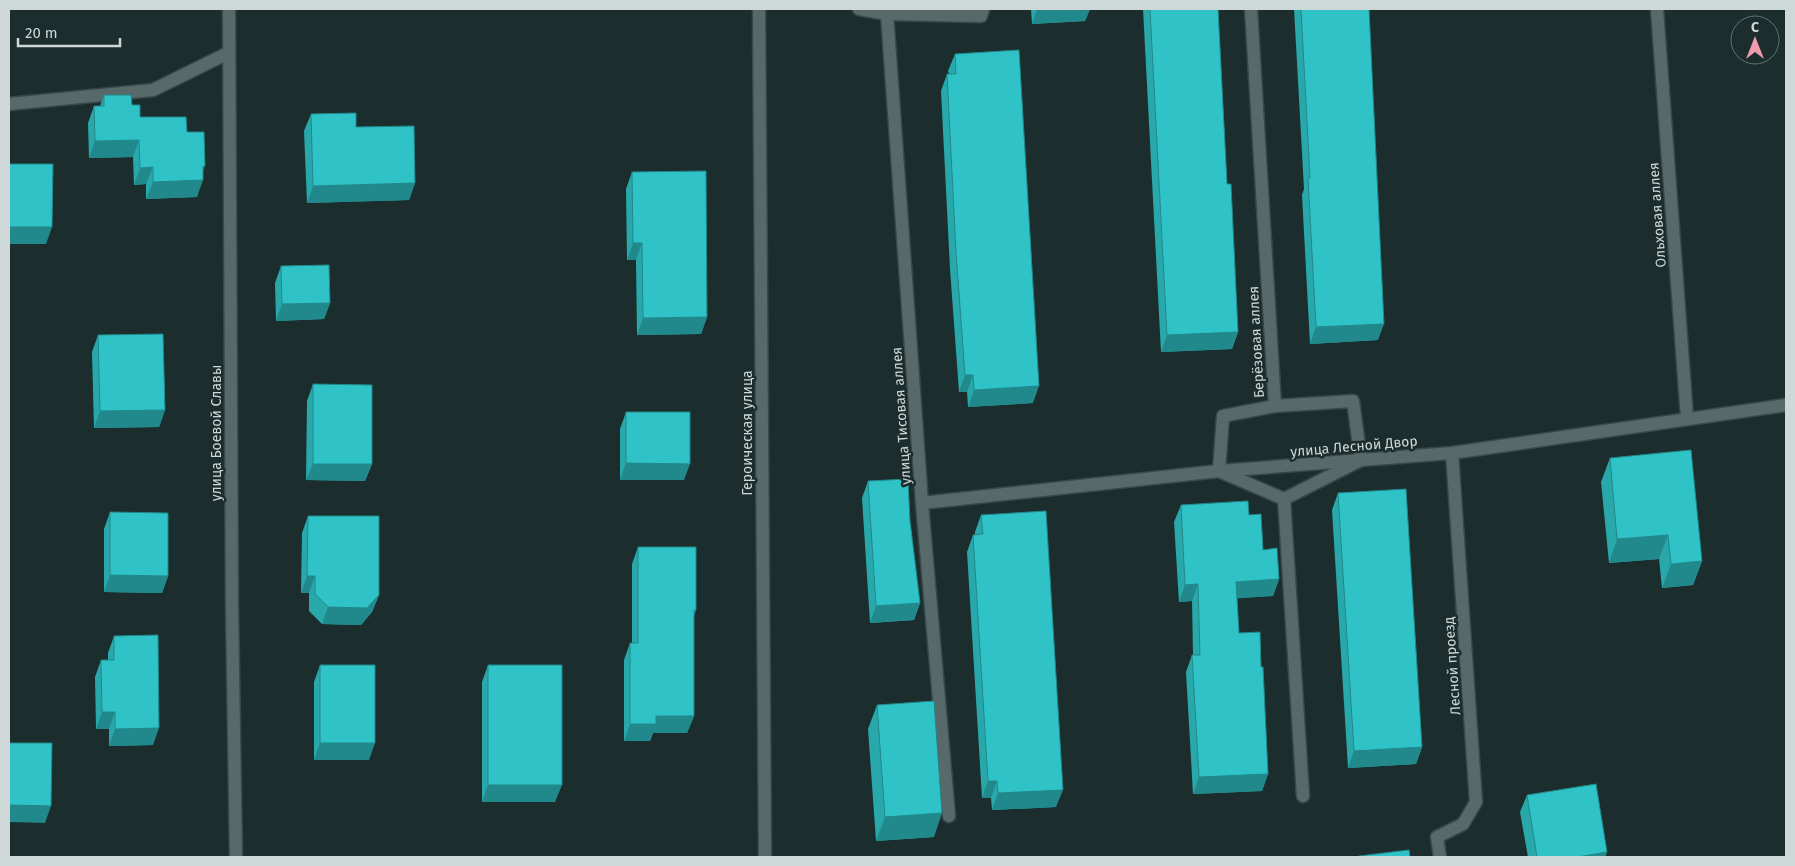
<svg xmlns="http://www.w3.org/2000/svg" width="1795" height="866" viewBox="0 0 1795 866" font-family="'Fira Sans',sans-serif">
  <style>
    .lines { fill: none; stroke-linecap: round; stroke-linejoin: round }
    .service-casing { stroke: #394848; stroke-width: 15 }
    .minor-casing { stroke: #394848; stroke-width: 15 }
    .service { stroke: #576969; stroke-width: 12 }
    .minor { stroke: #576969; stroke-width: 12 }
    .wall { fill: #28a8ab }
    .shaded-wall { fill: #21888b }
    .building { fill: #2fc3c7; stroke: #21888b }
    .labels { text-anchor: middle; stroke-width: 5; stroke-linejoin: round; paint-order: stroke }
    .street-label { font-size: 14px; fill: #ced8d8; stroke: #1c2d2d }
  </style>
  <rect width="100%" height="100%" fill="#1c2d2d"/>
  <g class="lines">
    <g class="service-casing">
      <path id="service" d="M 1251,9 L 1275,406 L 1223,416 L 1219,471 L 1284,499 L 1303,796
        M 1657,9 L 1687,418
        M 887,14 L 981,16 L 983,9
        M 1275,406 L 1353,401 L 1361,460 L 1284,499
        M 922,503 L 949,816"/>
    </g>
    <g class="minor-casing">
      <path id="minor" d="M 229,9 L 232,608 L 236,857
        M 759,9 L 765,857
        M 859,9 L 887,14 L 922,503 L 1219,471 L 1452,453 L 1786,405
        M 9,104 L 153,90 L 228,53
        M 1440,857 L 1437,837 L 1463,824 L 1476,802 L 1452,453"/>
    </g>
    <use href="#service" class="service"/>
    <use href="#minor" class="minor"/>
  </g>
  <path class="wall" d="M 1031,9 L 1090,9 L 1085,21 L 1032,24 Z
    M 1143,9 L 1218,9 L 1227,184 L 1238,332 L 1232,349 L 1161,352 Z
    M 1294,9 L 1369,9 L 1378,340 L 1310,344 L 1302,195 L 1304,189 Z
    M 955,54 L 1033,403 L 968,407 L 967,392 L 959,392 L 950,269 L 941,91 L 947,74 L 949,74 L 948,71 Z
    M 104,95 L 132,105 L 140,117 L 187,132 L 203,170 L 197,197 L 146,199 L 146,184 L 134,185 L 133,157 L 89,158 L 88,123 L 94,106 L 100,106 Z
    M 311,114 L 356,127 L 415,183 L 409,200 L 307,203 L 304,131 Z
    M 632,172 L 707,317 L 701,334 L 637,335 L 636,260 L 627,260 L 626,189 Z
    M 281,266 L 330,303 L 324,319 L 276,321 L 275,283 Z
    M 98,335 L 165,410 L 159,427 L 94,428 L 92,352 Z
    M 313,384 L 372,464 L 365,481 L 306,480 L 307,401 Z
    M 626,412 L 684,480 L 620,480 L 620,429 Z
    M 1610,458 L 1702,561 L 1693,585 L 1662,588 L 1659,559 L 1609,563 L 1601,482 Z
    M 868,481 L 910,521 L 920,603 L 914,620 L 870,623 L 862,498 Z
    M 1338,493 L 1422,747 L 1416,764 L 1348,768 L 1332,510 Z
    M 1181,505 L 1249,515 L 1263,550 L 1279,579 L 1273,596 L 1237,598 L 1239,633 L 1261,667 L 1268,774 L 1262,791 L 1193,794 L 1186,672 L 1192,655 L 1193,655 L 1192,601 L 1179,602 L 1174,522 Z
    M 110,512 L 168,576 L 162,593 L 104,592 L 104,529 Z
    M 981,515 L 1056,807 L 992,810 L 991,798 L 982,798 L 967,552 L 973,535 L 975,535 L 975,532 Z
    M 308,516 L 379,595 L 372,612 L 361,625 L 322,624 L 309,611 L 309,593 L 301,593 L 302,533 Z
    M 638,547 L 696,610 L 694,616 L 694,716 L 687,733 L 653,733 L 650,741 L 624,741 L 624,660 L 630,643 L 632,643 L 632,564 Z
    M 114,636 L 153,745 L 109,746 L 109,729 L 96,729 L 95,677 L 101,660 L 108,660 L 108,653 Z
    M 320,665 L 369,760 L 314,760 L 314,682 Z
    M 488,665 L 555,802 L 482,802 L 482,682 Z
    M 877,705 L 934,837 L 876,841 L 868,729 Z
    M 1527,795 L 1607,852 L 1605,857 L 1528,857 L 1520,812 Z"/>
  <path class="shaded-wall" d="M 1037,9 L 1090,9 L 1085,21 L 1032,24 Z
    M 139,140 L 133,157 L 89,158 L 95,141 Z
    M 203,166 L 205,166 L 199,180 L 203,180 L 197,197 L 146,199 L 153,182 Z
    M 153,167 L 146,184 L 134,185 L 140,168 Z
    M 415,183 L 409,200 L 307,203 L 313,186 Z
    M 9,227 L 52,227 L 46,244 L 9,244 Z
    M 633,243 L 642,243 L 636,260 L 627,260 Z
    M 330,303 L 324,319 L 276,321 L 282,304 Z
    M 707,317 L 701,334 L 637,335 L 643,318 Z
    M 1384,324 L 1378,340 L 1310,344 L 1316,327 Z
    M 1238,332 L 1232,349 L 1161,352 L 1167,335 Z
    M 965,375 L 973,375 L 967,392 L 959,392 Z
    M 1039,386 L 1033,403 L 968,407 L 974,390 Z
    M 165,410 L 159,427 L 94,428 L 100,411 Z
    M 626,463 L 690,464 L 684,480 L 620,480 Z
    M 313,464 L 372,464 L 365,481 L 306,480 Z
    M 1668,535 L 1659,559 L 1609,563 L 1617,539 Z
    M 1702,561 L 1693,585 L 1662,588 L 1671,564 Z
    M 110,575 L 168,576 L 162,593 L 104,592 Z
    M 307,576 L 315,576 L 309,593 L 301,593 Z
    M 1279,579 L 1273,596 L 1230,599 L 1236,582 Z
    M 1198,584 L 1192,601 L 1179,602 L 1185,585 Z
    M 379,595 L 372,612 L 361,625 L 322,624 L 328,607 Z
    M 920,603 L 914,620 L 870,623 L 876,606 Z
    M 102,712 L 115,712 L 109,729 L 96,729 Z
    M 656,716 L 694,716 L 687,733 L 653,733 L 650,741 L 624,741 L 630,724 Z
    M 159,728 L 153,745 L 109,746 L 115,729 Z
    M 320,743 L 375,743 L 369,760 L 314,760 Z
    M 1422,747 L 1416,764 L 1348,768 L 1354,751 Z
    M 1268,774 L 1262,791 L 1193,794 L 1199,777 Z
    M 988,781 L 997,781 L 991,798 L 982,798 Z
    M 488,785 L 562,785 L 555,802 L 482,802 Z
    M 1063,790 L 1056,807 L 992,810 L 998,793 Z
    M 9,805 L 51,806 L 45,823 L 9,822 Z
    M 942,813 L 934,837 L 876,841 L 885,817 Z
    M 1607,852 L 1605,857 L 1577,857 Z"/>
  <path class="building" d="M 1150,9 L 1218,9 L 1227,184 L 1231,184 L 1238,332 L 1167,335 Z
    M 1301,9 L 1369,9 L 1384,324 L 1316,327 L 1308,178 L 1310,178 Z
    M 1019,50 L 1039,386 L 974,390 L 973,375 L 965,375 L 956,252 L 947,74 L 956,74 L 955,54 Z
    M 104,95 L 131,95 L 132,105 L 140,105 L 140,117 L 186,117 L 187,132 L 204,132 L 205,166 L 203,166 L 203,180 L 153,182 L 153,167 L 140,168 L 139,140 L 95,141 L 94,106 L 104,106 Z
    M 356,113 L 356,127 L 414,126 L 415,183 L 313,186 L 311,114 Z
    M 9,164 L 53,164 L 52,227 L 9,227 Z
    M 706,171 L 707,317 L 643,318 L 642,243 L 633,243 L 632,172 Z
    M 329,265 L 330,303 L 282,304 L 281,266 Z
    M 163,334 L 165,410 L 100,411 L 98,335 Z
    M 313,384 L 372,385 L 372,464 L 313,464 Z
    M 626,412 L 690,412 L 690,464 L 626,463 Z
    M 1691,450 L 1702,561 L 1671,564 L 1668,535 L 1617,539 L 1610,458 Z
    M 908,479 L 910,521 L 920,603 L 876,606 L 868,481 Z
    M 1406,489 L 1422,747 L 1354,751 L 1338,493 Z
    M 1248,501 L 1249,515 L 1261,514 L 1263,550 L 1277,548 L 1279,579 L 1236,582 L 1239,633 L 1260,632 L 1261,667 L 1263,667 L 1268,774 L 1199,777 L 1192,655 L 1200,655 L 1198,584 L 1185,585 L 1181,505 Z
    M 1046,511 L 1063,790 L 998,793 L 997,781 L 988,781 L 973,535 L 983,534 L 981,515 Z
    M 110,512 L 168,513 L 168,576 L 110,575 Z
    M 308,516 L 379,516 L 379,595 L 367,608 L 328,607 L 315,594 L 315,576 L 307,576 Z
    M 638,547 L 696,547 L 696,610 L 694,610 L 694,716 L 656,716 L 656,724 L 630,724 L 630,643 L 638,643 Z
    M 158,635 L 159,728 L 115,729 L 115,712 L 102,712 L 101,660 L 114,660 L 114,636 Z
    M 320,665 L 375,665 L 375,743 L 320,743 Z
    M 488,665 L 562,665 L 562,785 L 488,785 Z
    M 934,701 L 942,813 L 885,817 L 877,705 Z
    M 9,743 L 52,743 L 51,806 L 9,805 Z
    M 1596,784 L 1607,852 L 1577,857 L 1537,857 L 1527,795 Z
    M 1409,850 L 1410,857 L 1359,857 L 1359,856 Z"/>
  <g class="labels">
    <g class="street-label">
      <text transform="translate(1657 215) rotate(-94)" y="5">Ольховая аллея</text>
      <text transform="translate(1256 342) rotate(-93)" y="5">Берёзовая аллея</text>
      <text transform="translate(901 416) rotate(-94)" y="5">улица Тисовая аллея</text>
      <text transform="translate(216 433) rotate(-90)" y="5">улица Боевой Славы</text>
      <text transform="translate(747 433) rotate(-90)" y="5">Героическая улица</text>
      <text transform="translate(1354 446) rotate(-5)" y="5">улица Лесной Двор</text>
      <text transform="translate(1452 666) rotate(-94)" y="5">Лесной проезд</text>
    </g>
  </g>
  <rect width="1795" height="866" fill="none" stroke="#ced8d8" stroke-width="20"/>
  <g transform="translate(1755 40)"><circle r="24" fill="#1c2d2d" stroke="#637171"/>
  <path d="M0-4L9 19L0 12L-9 19Z" fill="#f29aad"/>
  <text y="-8" font-size="14" font-weight="bold" text-anchor="middle" fill="#ced8d8">С</text>
  </g>
  <path d="M18 38v8h102v-8" fill="none" stroke="#ced8d8" stroke-width="2.5"/>
  <text x="25" y="38" font-size="15" fill="#ced8d8" stroke="#1c2d2d" stroke-width="4" paint-order="stroke">20 m</text>
</svg>
